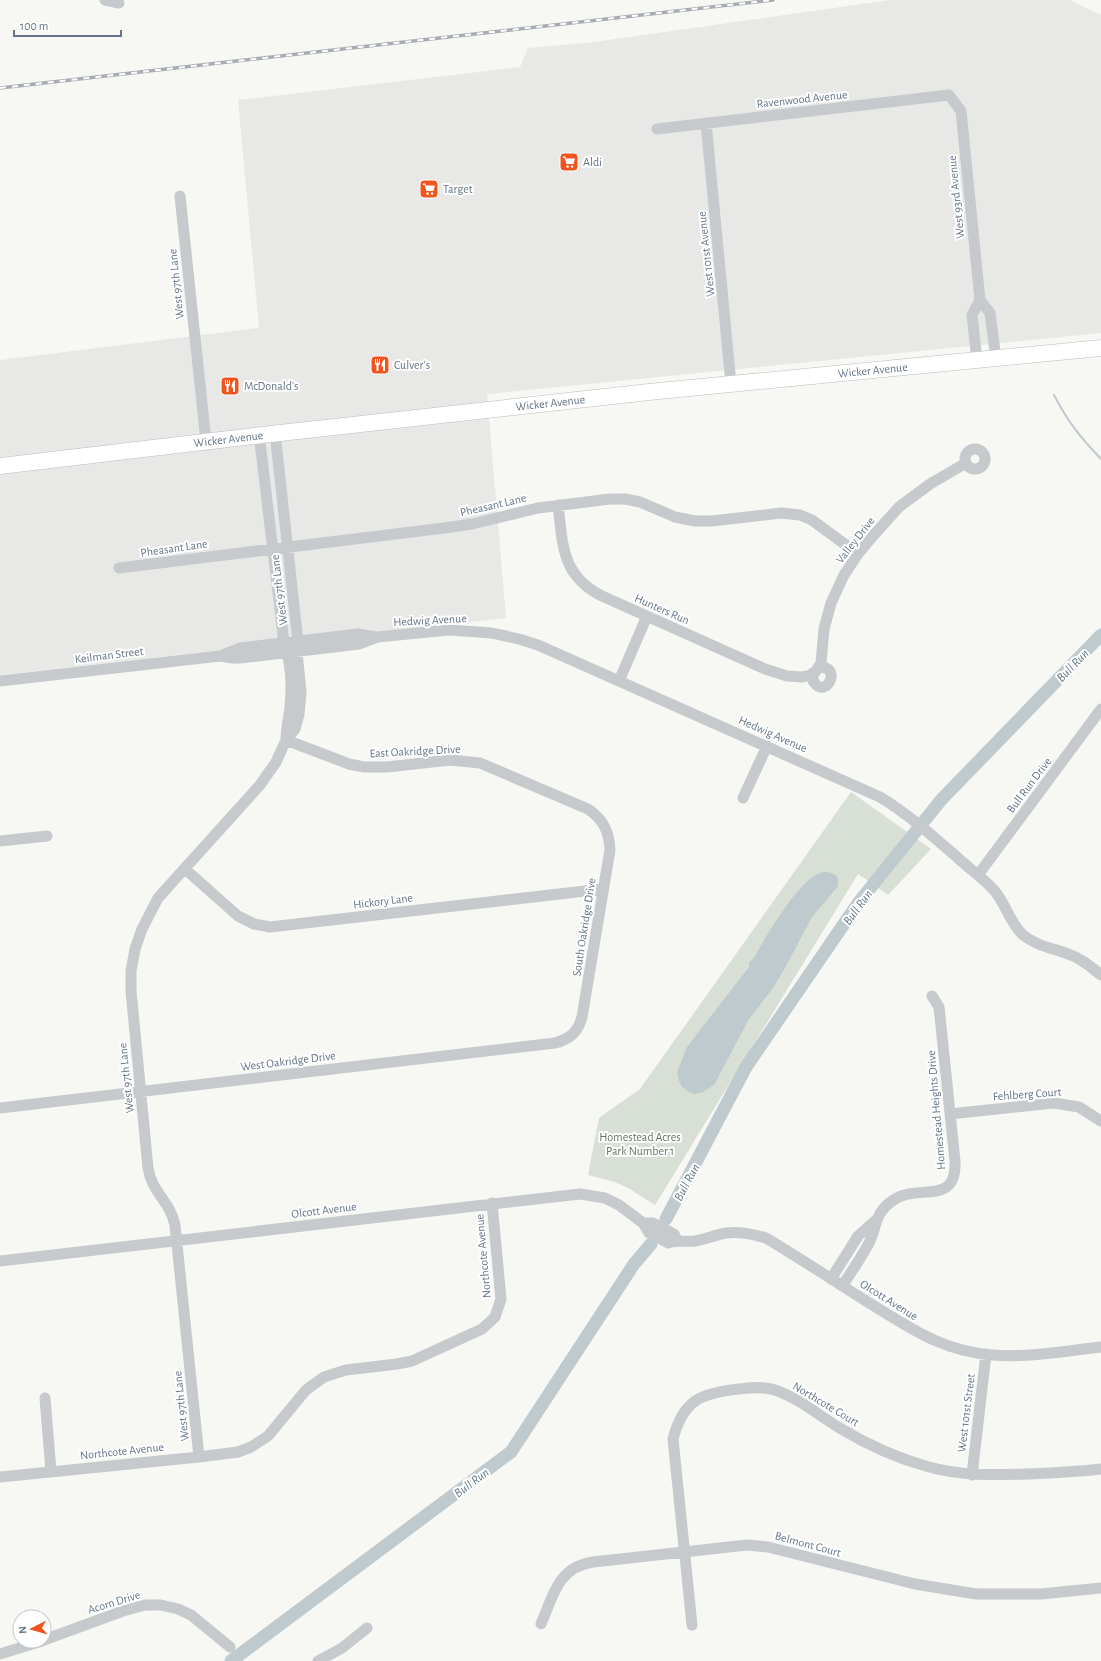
<svg xmlns="http://www.w3.org/2000/svg" width="1101" height="1661" viewBox="0 0 1101 1661" font-family="'Alegreya Sans',sans-serif">
  <style>
    .built { fill: #e8e9e7 }
    .green { fill: #d8dfd4 }
    .water { fill: #bfcacf }
    .lines { fill: none; stroke-linecap: round; stroke-linejoin: round }
    .stream { stroke: #bfcacf; stroke-width: 2 }
    .river { stroke: #bfcacf; stroke-width: 13 }
    .highway-casing { stroke: #b8bcbf; stroke-width: 17 }
    .minor { stroke: #c6cacd; stroke-width: 11 }
    .highway { stroke: #fff; stroke-width: 16 }
    .rail-casing { stroke: #a6acb2; stroke-width: 3.5 }
    .rail { stroke: #fff; stroke-width: 2; stroke-dasharray: 6; stroke-linecap: butt }
    .labels { text-anchor: middle; stroke-width: 4; stroke-linejoin: round; paint-order: stroke }
    .street-label { font-size: 12px; fill: #647687; stroke: #fff }
    .poi-label { font-size: 12px; fill: #647687; stroke: #fff; text-anchor: start }
    .park-label { font-size: 12px; fill: #63785f; stroke: #fff }
    .water-label { font-size: 13px; font-style: italic; fill: #5f7883; stroke: #fff }
  </style>
  <rect width="100%" height="100%" fill="#f7f7f3"/>
  <path class="built" d="M 890,0 L 1070,0 L 1101,15 L 1101,333 L 487,394 L 506,618 L 0,675 L 0,360 L 259,328 L 238,100 L 520,67 L 528,48 L 587,43 Z"/>
  <path class="green" d="M 851,792 L 931,849 L 888,895 L 858,874 L 655,1205 L 628,1188 L 612,1181 L 588,1175 L 599,1118 L 640,1089 Z"/>
  <path class="water" d="M 827,872 L 836,875 L 838,879 L 838,886 L 812,917 L 785,968 L 773,988 L 749,1019 L 714,1085 L 703,1092 L 695,1094 L 689,1092 L 682,1087 L 679,1081 L 677,1072 L 687,1047 L 749,967 L 749,963 L 753,959 C 766,937 796,884 818,874 C 821,872 825,872 827,872 Z"/>
  <g class="lines">
    <path class="stream" d="M 1054,395 C 1068,422 1080,437 1101,459"/>
    <path class="river" d="M 666,1219 L 746,1067 L 859,902 L 941,800 L 1101,635
      M 231,1661 L 511,1452 L 634,1264 L 651,1244"/>
    <g class="highway-casing">
      <g id="highway">
        <path id="s1" d="M 0,466 L 262,435 L 649,392 L 1101,348"/>
      </g>
    </g>
    <path class="minor" d="M 105,0 L 119,3
      M 706,123 L 731,384
      M 657,129 L 949,95 L 961,111 L 980,300 L 972,315 L 977,361
      M 180,196 L 206,441
      M 980,300 L 990,313 L 996,359
      M 262,435 L 260,442 L 284,643 C 291,662 292,686 290,706 C 289,718 286,728 286,740
      M965 459a10 10 0 1 1 20 0a10 10 0 1 1-20 0Z
      M 558,505 C 563,545 561,575 602,596 L 765,669 L 787,676 L 802,677 L 810,675 L 816,671 L 821,663 L 824,629 L 831,603 L 844,575 L 858,554 L 872,537 L 899,507 L 930,484 L 966,463
      M 119,568 L 444,528 L 472,524 L 538,508 L 610,499 L 625,499 L 640,502 L 675,517 L 695,521 L 712,521 L 781,513 L 800,515 L 812,520 L 858,554
      M 220,656 L 232,658 L 240,658 L 359,644 L 377,637 L 449,630 L 492,633 L 519,639 L 538,645 L 880,797 C 908,814 934,837 959,859 C 970,869 983,878 993,889 C 1006,903 1009,922 1023,935 C 1037,946 1052,948 1068,954 C 1081,958 1091,967 1101,975
      M 813,673 L 813,681 C 827,702 843,663 818,668
      M 0,681 L 220,656 L 240,648 L 358,634 L 375,637
      M 619,681 L 647,616
      M 743,798 L 767,746
      M 0,841 L 47,836
      M 185,869 L 238,916 L 254,924 L 270,927 L 603,889
      M 978,875 L 1101,709
      M 0,1108 L 555,1043 C 570,1039 578,1032 582,1017 L 610,850 C 609,832 604,820 588,809 L 480,763 L 450,760 L 387,767 L 364,767 L 349,764 L 286,740
      M 950,1114 L 1054,1103 L 1079,1107 L 1101,1121
      M 643,1223 L 653,1223 L 674,1234 L 677,1240
      M 0,1261 L 580,1194 L 605,1198 L 619,1205 L 643,1223 L 649,1233 L 668,1243 C 677,1240 686,1242 695,1241 C 706,1239 715,1235 726,1233 C 740,1231 753,1234 766,1238 C 801,1259 836,1282 871,1304 C 912,1329 942,1351 992,1355 C 1028,1358 1065,1351 1101,1347
      M 831,1279 L 858,1236 L 876,1220
      M 842,1286 C 851,1273 860,1259 868,1245 C 878,1226 873,1213 895,1199 C 919,1184 957,1206 955,1161 L 939,1007 L 932,996
      M 45,1398 L 51,1471
      M 199,1457 L 175,1225 C 170,1201 152,1193 148,1168 L 131,991 L 131,971 L 135,949 L 142,929 L 158,898 L 260,785 L 276,762 L 286,740 L 295,729 L 299,714 L 301,692 L 297,652 L 298,642 L 275,433
      M 972,1475 L 986,1354
      M 0,1477 L 199,1457 L 238,1452 L 251,1447 L 268,1436 L 306,1390 L 324,1377 L 346,1370 L 397,1364 L 412,1361 L 482,1329 L 495,1317 L 501,1299 L 492,1203
      M 541,1624 C 553,1596 558,1567 593,1562 L 747,1545 L 768,1547 L 915,1584 L 976,1594 L 1041,1594 L 1101,1588
      M 692,1625 L 673,1439 C 683,1400 701,1393 739,1389 C 750,1388 763,1386 775,1390 C 798,1398 817,1414 838,1427 C 866,1444 896,1458 929,1467 C 962,1476 994,1475 1028,1474 C 1053,1473 1077,1472 1101,1469
      M 44,1640 L 123,1611 L 145,1605 L 161,1605 L 178,1609 L 191,1615 L 230,1647
      M 0,1654 L 42,1641
      M 318,1661 L 342,1648 L 367,1628"/>
    <use href="#highway" class="highway"/>
    <g class="rail-casing">
      <path id="rail" d="M 0,88 L 773,0"/>
    </g>
    <use href="#rail" class="rail"/>
  </g>
  <defs>
    <g id="supermarket-square" transform="scale(1)"><rect x="-9" y="-9" width="18" height="18" rx="4" fill="#ef551c" stroke="#fff"/><path d="M-6-5.5h2.5l.6 2H6L4.5 2H-2.5L-4.4-4H-6ZM-1.5 3.2a1.3 1.3 0 1 0 .1 0ZM3 3.2a1.3 1.3 0 1 0 .1 0Z" fill="#fff"/></g>
    <g id="restaurant-square" transform="scale(1)"><rect x="-9" y="-9" width="18" height="18" rx="4" fill="#ef551c" stroke="#fff"/><path d="M-5-6h1v4h1v-4h1v4h1v-4h1v5L-1.5 .5V6h-2V.5L-5-1ZM5-6V6H3V1.5H1.5Q1.5-4 5-6Z" fill="#fff"/></g>
  </defs>
  <g fill-rule="evenodd">
    <use href="#supermarket-square" x="569" y="162"/>
    <use href="#supermarket-square" x="429" y="189"/>
    <use href="#restaurant-square" x="380" y="365"/>
    <use href="#restaurant-square" x="230" y="386"/>
  </g>
  <g class="labels">
    <g class="street-label">
      <text transform="translate(802 99) rotate(-6)" y="4">Ravenwood Avenue</text>
      <text transform="translate(956 197) rotate(-96)" y="4">West 93rd Avenue</text>
      <text transform="translate(706 254) rotate(-96)" y="4">West 101st Avenue</text>
      <text transform="translate(176 284) rotate(-96)" y="4">West 97th Lane</text>
      <text dy="4" stroke="none"><textPath href="#s1" startOffset="878">Wicker Avenue</textPath></text>
      <text dy="4" stroke="none"><textPath href="#s1" startOffset="554">Wicker Avenue</textPath></text>
      <text dy="4" stroke="none"><textPath href="#s1" startOffset="230">Wicker Avenue</textPath></text>
      <text transform="translate(493 505) rotate(-13)" y="4">Pheasant Lane</text>
      <text transform="translate(855 540) rotate(-52)" y="4">Valley Drive</text>
      <text transform="translate(174 548) rotate(-8)" y="4">Pheasant Lane</text>
      <text transform="translate(279 590) rotate(-97)" y="4">West 97th Lane</text>
      <text transform="translate(662 609) rotate(24)" y="4">Hunters Run</text>
      <text transform="translate(430 620) rotate(-3)" y="4">Hedwig Avenue</text>
      <text transform="translate(109 655) rotate(-7)" y="4">Keilman Street</text>
      <text transform="translate(773 734) rotate(24)" y="4">Hedwig Avenue</text>
      <text transform="translate(415 751) rotate(-3)" y="4">East Oakridge Drive</text>
      <text transform="translate(1029 785) rotate(-53)" y="4">Bull Run Drive</text>
      <text transform="translate(383 901) rotate(-7)" y="4">Hickory Lane</text>
      <text transform="translate(584 927) rotate(-81)" y="4">South Oakridge Drive</text>
      <text transform="translate(288 1061) rotate(-7)" y="4">West Oakridge Drive</text>
      <text transform="translate(126 1078) rotate(-96)" y="4">West 97th Lane</text>
      <text transform="translate(1027 1094) rotate(-4)" y="4">Fehlberg Court</text>
      <text transform="translate(936 1110) rotate(-95)" y="4">Homestead Heights Drive</text>
      <text transform="translate(324 1210) rotate(-7)" y="4">Olcott Avenue</text>
      <text transform="translate(483 1256) rotate(-95)" y="4">Northcote Avenue</text>
      <text transform="translate(889 1300) rotate(32)" y="4">Olcott Avenue</text>
      <text transform="translate(826 1404) rotate(31)" y="4">Northcote Court</text>
      <text transform="translate(181 1406) rotate(-96)" y="4">West 97th Lane</text>
      <text transform="translate(966 1413) rotate(-83)" y="4">West 101st Street</text>
      <text transform="translate(122 1451) rotate(-6)" y="4">Northcote Avenue</text>
      <text transform="translate(808 1544) rotate(15)" y="4">Belmont Court</text>
      <text transform="translate(114 1602) rotate(-17)" y="4">Acorn Drive</text>
    </g>
    <g class="poi-label">
      <text x="583" y="166">Aldi</text>
      <text x="443" y="193">Target</text>
      <text x="394" y="369">Culver's</text>
      <text x="244" y="390">McDonald's</text>
    </g>
    <g class="park-label">
      <text x="640" y="1141">Homestead Acres<tspan x="640" dy="14">Park Number 1</tspan></text>
    </g>
    <g class="water-label">
      <text transform="translate(1072 665) rotate(-46)" y="5">Bull Run</text>
      <text transform="translate(857 907) rotate(-54)" y="5">Bull Run</text>
      <text transform="translate(686 1182) rotate(-62)" y="5">Bull Run</text>
      <text transform="translate(471 1482) rotate(-37)" y="5">Bull Run</text>
    </g>
  </g>
  <g transform="translate(32 1629) rotate(264)"><circle r="19" fill="#ffffff" stroke="#c1c8cf"/>
  <path d="M0-3L7 15L0 10L-7 15Z" fill="#ef551c"/>
  <text y="-6" font-size="11" font-weight="bold" text-anchor="middle" fill="#647687">N</text>
  </g>
  <path d="M14 30v6h107v-6" fill="none" stroke="#647687" stroke-width="2"/>
  <text x="20" y="30" font-size="12" fill="#647687" stroke="#ffffff" stroke-width="3" paint-order="stroke">100 m</text>
</svg>
